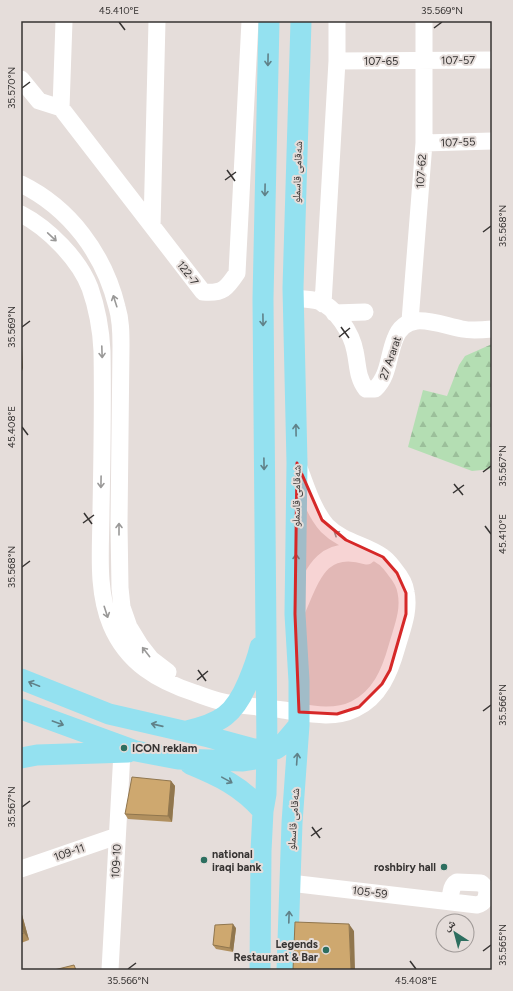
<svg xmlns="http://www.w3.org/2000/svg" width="513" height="991" viewBox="0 0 513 991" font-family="Figtree,'Noto Naskh Arabic',sans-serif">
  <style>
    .forest { fill: url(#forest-firs) }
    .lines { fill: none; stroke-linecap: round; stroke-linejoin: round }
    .minor { stroke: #fff; stroke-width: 17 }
    .major { stroke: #94e1f0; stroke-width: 21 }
    .wall { fill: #b1905f }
    .shaded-wall { fill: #90764e }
    .building { fill: #cea86f; stroke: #90764e }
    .oneway { stroke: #608188 }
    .oneway2 { stroke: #9a9998 }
    .marked { fill: #d62828; fill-opacity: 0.2; stroke: #d62828; stroke-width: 3; stroke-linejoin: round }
    .ticks { fill: none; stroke: #363332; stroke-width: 1.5 }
    .poi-dot { fill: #2d6e5f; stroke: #e5ddda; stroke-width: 1.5 }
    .labels { text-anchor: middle; stroke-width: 4; stroke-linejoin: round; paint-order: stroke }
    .street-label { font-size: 11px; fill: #363332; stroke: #e5ddda }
    .poi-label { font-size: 11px; font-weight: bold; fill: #363332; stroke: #e5ddda; text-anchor: start }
    .neatline { fill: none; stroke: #363332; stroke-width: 1.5 }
    .ticks-label { font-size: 10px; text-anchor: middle; fill: #363332 }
  </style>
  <defs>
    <pattern id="forest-firs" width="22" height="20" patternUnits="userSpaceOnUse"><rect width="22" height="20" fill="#b4deb3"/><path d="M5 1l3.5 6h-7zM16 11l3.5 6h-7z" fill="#9bbf9a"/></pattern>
  </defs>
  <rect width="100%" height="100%" fill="#e5ddda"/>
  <path class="forest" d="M 492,344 L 492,469 L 472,471 L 408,447 L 423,390 L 447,396 L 459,365 L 465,356 Z"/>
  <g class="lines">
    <path class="minor" d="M 64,21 L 61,108 L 203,292 C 223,294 227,288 237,273 L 250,21
      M 337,61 L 492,60
      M 21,79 L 39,101 L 61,108
      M 424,143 L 492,141
      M 21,184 C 70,208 104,254 117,307 C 121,320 121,333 121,346 L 119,524 L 120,588 L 122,607 L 129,627 L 140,645 L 151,659 L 168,672
      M 21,214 C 48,228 79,259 90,288 C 97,308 101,330 102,351 C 103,404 102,457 101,510 C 101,548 96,589 111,625 C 127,663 158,681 195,693 C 203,696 211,699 219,701 C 240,706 262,707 283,710 C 306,713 333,720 355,709 C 380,697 390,672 397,647 C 402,629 410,611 406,592 C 405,584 400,576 395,570 C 391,565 388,560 383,557 C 365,544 344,543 327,526 C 313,510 307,488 299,468
      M 152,226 L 157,21
      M 293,298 C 301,299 310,299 318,301 C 335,306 352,334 355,351 C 358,364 357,378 366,389 L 375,389 C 389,376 388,356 395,339 C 406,308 439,325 462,329 C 472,331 482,330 492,329
      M 323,304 L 337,61 L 337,21
      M 334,313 L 365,312
      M 410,321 L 424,143 L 424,21
      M 297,610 C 312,576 321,542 367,556
      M 21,869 L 117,836
      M 290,883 L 477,905 C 485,903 487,898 487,889 L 481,883 L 457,882 C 450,886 451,895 450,902
      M 110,970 L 122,752"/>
    <path class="major" d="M 21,679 L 109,714 L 209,737 L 254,749 L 276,749 L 283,744 L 299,725
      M 21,709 L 136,751 L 178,759 L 243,761 L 255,759 L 266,751
      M 187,731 C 221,723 234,715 248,682 C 253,670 257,660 260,647
      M 21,758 L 37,755 L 128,752
      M 190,764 C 219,776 241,786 263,811
      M 260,970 L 261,851 L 263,811 L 266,794 L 267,750 L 263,299 L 269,21
      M 287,970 L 292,823 L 299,725 L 299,681 L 295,614 L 297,463 L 293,288 L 301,21"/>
  </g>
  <path class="wall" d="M 171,781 L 175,786 L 172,822 L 128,819 L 125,814 Z
    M 21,911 L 29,940 L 21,943 Z
    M 236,928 L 233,952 L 216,949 L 213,945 Z"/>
  <path class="shaded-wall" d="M 21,344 L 22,346 L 23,368 L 21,374 Z
    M 171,781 L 175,786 L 172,822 L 168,816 Z
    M 21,911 L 29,940 L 24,933 L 21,923 Z
    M 233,924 L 236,928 L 233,952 L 230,948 Z
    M 349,924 L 354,931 L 355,970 L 351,970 Z"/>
  <path class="building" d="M 132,777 L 171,781 L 168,816 L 125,814 Z
    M 295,922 L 349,924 L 351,970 L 293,970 Z
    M 21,923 L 24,933 L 21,934 Z
    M 233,924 L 230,948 L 213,945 L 215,925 Z
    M 74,965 L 76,970 L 54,970 Z"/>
  <defs><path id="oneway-shaft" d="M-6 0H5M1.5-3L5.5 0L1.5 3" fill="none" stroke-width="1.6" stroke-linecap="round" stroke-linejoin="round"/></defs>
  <g class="oneway">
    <use href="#oneway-shaft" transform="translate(268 60) rotate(91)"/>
    <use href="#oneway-shaft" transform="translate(265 190) rotate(91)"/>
    <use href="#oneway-shaft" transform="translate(263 320) rotate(89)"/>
    <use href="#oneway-shaft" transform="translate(296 430) rotate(-91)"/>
    <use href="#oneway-shaft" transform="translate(264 464) rotate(89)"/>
    <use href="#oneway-shaft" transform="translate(296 560) rotate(-89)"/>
    <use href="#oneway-shaft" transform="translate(34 684) rotate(-158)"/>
    <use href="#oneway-shaft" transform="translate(58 723) rotate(20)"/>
    <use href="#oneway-shaft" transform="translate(157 725) rotate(-167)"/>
    <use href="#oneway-shaft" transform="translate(297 759) rotate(-86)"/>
    <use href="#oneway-shaft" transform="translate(227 780) rotate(29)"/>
    <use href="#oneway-shaft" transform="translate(289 917) rotate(-88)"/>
  </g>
  <g class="oneway2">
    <use href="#oneway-shaft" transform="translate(52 237) rotate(43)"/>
    <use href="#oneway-shaft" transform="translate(115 301) rotate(-108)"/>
    <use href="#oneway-shaft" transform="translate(102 352) rotate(88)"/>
    <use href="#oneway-shaft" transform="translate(101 482) rotate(91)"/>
    <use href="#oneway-shaft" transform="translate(119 529) rotate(-90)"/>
    <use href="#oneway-shaft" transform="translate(339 535) rotate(-146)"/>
    <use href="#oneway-shaft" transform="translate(106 612) rotate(72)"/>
    <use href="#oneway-shaft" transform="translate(146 652) rotate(-128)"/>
  </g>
  <path class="marked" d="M 297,463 L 322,520 L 346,540 L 383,557 L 397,573 L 406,593 L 406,614 L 390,670 L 382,684 L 359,707 L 337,714 L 299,712 L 295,614 Z"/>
  <path class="ticks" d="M 119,22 L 125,30M 434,28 L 442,22M 22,88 L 30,82M 227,170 L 235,181M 225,180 L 236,172M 483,232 L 491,226M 22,327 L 30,321M 341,327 L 349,338M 339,337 L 350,328M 22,427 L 28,435M 483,472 L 491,466M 454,484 L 463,495M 453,493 L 464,485M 84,513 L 92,524M 83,523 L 94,515M 485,526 L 491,534M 22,567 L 30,561M 198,670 L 206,681M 197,680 L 208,671M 483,711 L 491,705M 22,807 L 30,801M 312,827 L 320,838M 311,836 L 322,828M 483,951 L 491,945M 410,961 L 416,969M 128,969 L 136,963"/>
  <g class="poi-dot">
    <circle cx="124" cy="748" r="4"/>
    <circle cx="204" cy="860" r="4"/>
    <circle cx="444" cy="867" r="4"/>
    <circle cx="326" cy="950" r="4"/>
  </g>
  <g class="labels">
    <g class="street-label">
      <text transform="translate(458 60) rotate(-1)" y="4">107-57</text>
      <text x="381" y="65">107-65</text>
      <text transform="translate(458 142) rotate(-2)" y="4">107-55</text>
      <text transform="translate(421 171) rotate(-86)" y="4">107-62</text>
      <text transform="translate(297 172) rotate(-88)" y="4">شەقامی قاسملو</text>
      <text transform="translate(188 273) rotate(52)" y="4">122-7</text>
      <text transform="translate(390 358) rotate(-71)" y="4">27 Ararat</text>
      <text transform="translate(296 496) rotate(-89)" y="4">شەقامی قاسملو</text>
      <text transform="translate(293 819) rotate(-86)" y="4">شەقامی قاسملو</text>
      <text transform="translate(69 852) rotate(-19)" y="4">109-11</text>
      <text transform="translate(116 861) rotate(-87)" y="4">109-10</text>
      <text transform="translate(370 892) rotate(7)" y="4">105-59</text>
    </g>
    <g class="poi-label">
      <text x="132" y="752">ICON reklam</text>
      <text x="212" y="858">national<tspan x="212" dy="13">iraqi bank</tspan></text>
      <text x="436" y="871" text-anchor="end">roshbiry hall</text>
      <text x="318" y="948" text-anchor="end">Legends<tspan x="318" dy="13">Restaurant &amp; Bar</tspan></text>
    </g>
  </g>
  <rect width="513" height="991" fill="none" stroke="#e5ddda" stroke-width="44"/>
  <g transform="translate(455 933) rotate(324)"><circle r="19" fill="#e5ddda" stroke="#9f9997"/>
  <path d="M0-3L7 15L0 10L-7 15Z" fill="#2d6e5f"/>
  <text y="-6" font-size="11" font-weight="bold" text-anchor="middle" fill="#363332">ش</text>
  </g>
  <rect x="22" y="22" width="469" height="947" class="neatline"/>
  <g class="ticks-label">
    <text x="119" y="14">45.410°E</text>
    <text x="442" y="14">35.569°N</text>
    <text transform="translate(11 88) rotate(-90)" y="4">35.570°N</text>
    <text transform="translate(502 226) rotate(-90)" y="4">35.568°N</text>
    <text transform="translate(11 327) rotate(-90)" y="4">35.569°N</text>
    <text transform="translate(11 427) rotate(-90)" y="4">45.408°E</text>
    <text transform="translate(502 466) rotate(-90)" y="4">35.567°N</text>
    <text transform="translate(502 534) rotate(-90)" y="4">45.410°E</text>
    <text transform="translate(11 567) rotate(-90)" y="4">35.568°N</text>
    <text transform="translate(502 705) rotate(-90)" y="4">35.566°N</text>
    <text transform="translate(11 807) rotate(-90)" y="4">35.567°N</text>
    <text transform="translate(502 945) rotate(-90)" y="4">35.565°N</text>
    <text x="128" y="984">35.566°N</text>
    <text x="416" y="984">45.408°E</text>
  </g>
</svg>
